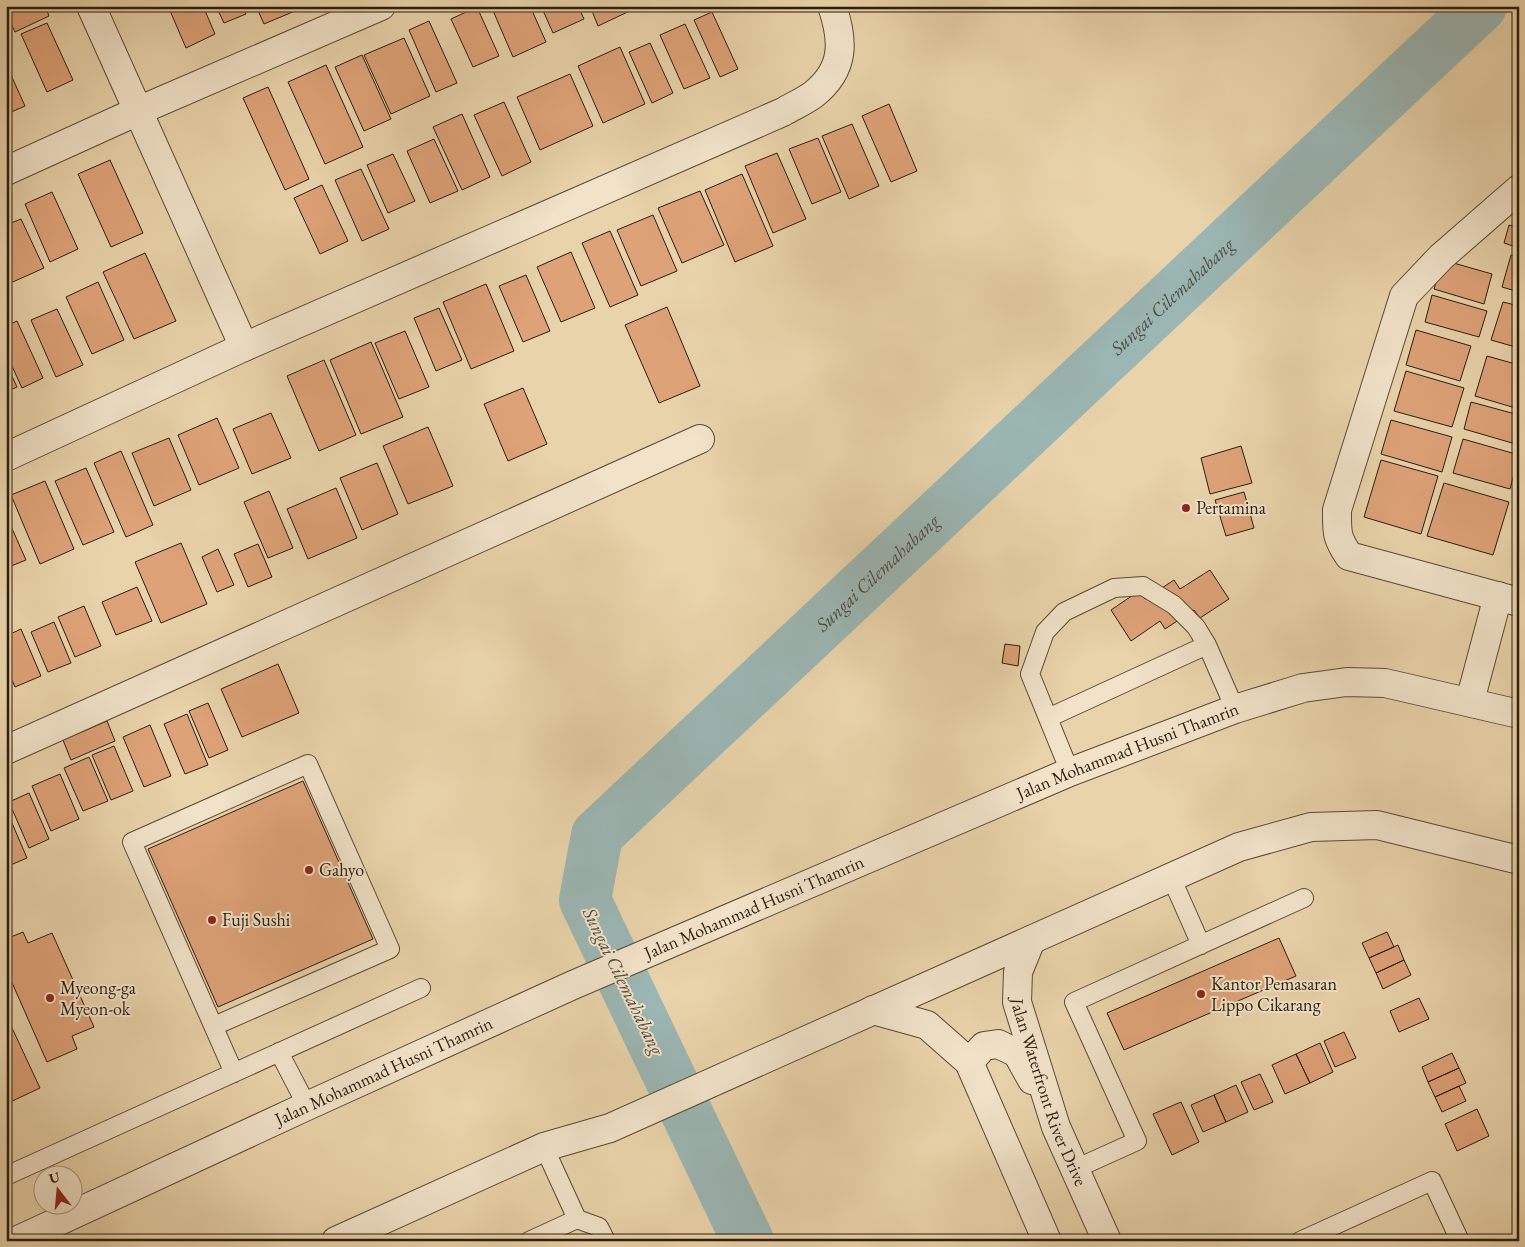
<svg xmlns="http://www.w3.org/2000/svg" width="1525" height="1247" viewBox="0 0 1525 1247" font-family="'EB Garamond',serif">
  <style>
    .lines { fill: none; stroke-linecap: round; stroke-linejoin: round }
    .river { stroke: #9bb6b3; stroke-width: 52 }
    .building { fill: #dea278; stroke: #2b1d0e }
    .service-casing { stroke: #5a4a35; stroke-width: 20 }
    .minor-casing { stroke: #5a4a35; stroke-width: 30 }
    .tertiary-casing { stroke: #5a4a35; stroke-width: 30 }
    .service { stroke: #f1e2c8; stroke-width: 18 }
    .minor { stroke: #f1e2c8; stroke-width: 28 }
    .tertiary { stroke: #f1e2c8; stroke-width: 28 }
    .poi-dot { fill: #8f2418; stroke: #f1e2c8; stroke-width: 2 }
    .labels { text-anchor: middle; stroke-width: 4; stroke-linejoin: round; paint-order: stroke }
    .poi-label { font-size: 18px; fill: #2b1d0e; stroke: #f1e2c8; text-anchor: start }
    .street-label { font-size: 18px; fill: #2b1d0e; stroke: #f1e2c8 }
    .water-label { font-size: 19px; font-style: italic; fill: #4d4b40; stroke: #f1e2c8 }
  </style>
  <rect width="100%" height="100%" fill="#e9d3aa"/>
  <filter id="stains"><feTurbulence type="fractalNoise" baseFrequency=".004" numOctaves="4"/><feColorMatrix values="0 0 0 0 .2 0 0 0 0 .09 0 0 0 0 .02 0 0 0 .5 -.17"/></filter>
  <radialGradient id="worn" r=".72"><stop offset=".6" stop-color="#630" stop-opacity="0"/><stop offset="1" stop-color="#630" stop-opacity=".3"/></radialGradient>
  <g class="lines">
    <path class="river" id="s1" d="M 748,1241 L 585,900 L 597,835 L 1481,6"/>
  </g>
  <path class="building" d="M 6,6 L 45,6 L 49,16 L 15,32 L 6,13 Z
    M 168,6 L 203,6 L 215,34 L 186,48 Z
    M 216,6 L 243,6 L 246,14 L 224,23 Z
    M 256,6 L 293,6 L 295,11 L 264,24 Z
    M 491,6 L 530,6 L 546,42 L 513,57 Z
    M 541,6 L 578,6 L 584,19 L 553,33 Z
    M 590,6 L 633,6 L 634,9 L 598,26 Z
    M 477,7 L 499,56 L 473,67 L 451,19 Z
    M 712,12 L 738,69 L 720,77 L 694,20 Z
    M 429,21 L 457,83 L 436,92 L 409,30 Z
    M 47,23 L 73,80 L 47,92 L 21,34 Z
    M 685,24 L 710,78 L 684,89 L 660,35 Z
    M 404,38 L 430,96 L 391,114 L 364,55 Z
    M 650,43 L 673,93 L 652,103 L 629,52 Z
    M 620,47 L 645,104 L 603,123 L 578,66 Z
    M 362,55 L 391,119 L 364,131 L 335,67 Z
    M 6,64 L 25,106 L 9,113 L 6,107 Z
    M 326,65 L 363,147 L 325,164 L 288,82 Z
    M 570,74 L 593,126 L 540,150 L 517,97 Z
    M 268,87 L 309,179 L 285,190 L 243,98 Z
    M 504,102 L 531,162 L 502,176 L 474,115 Z
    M 889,104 L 917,171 L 891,182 L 862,116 Z
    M 462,114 L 490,177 L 462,190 L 433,127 Z
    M 852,124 L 879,186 L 849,199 L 822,136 Z
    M 818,138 L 841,192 L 812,204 L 789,149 Z
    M 434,139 L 458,191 L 430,203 L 407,151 Z
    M 777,153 L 806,219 L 773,233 L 745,166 Z
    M 393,154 L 415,201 L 388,213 L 367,165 Z
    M 110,160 L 143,233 L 111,247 L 78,174 Z
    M 361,169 L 389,229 L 362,241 L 335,180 Z
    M 742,174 L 773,246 L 735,262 L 705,190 Z
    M 322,185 L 348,241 L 320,254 L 294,198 Z
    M 700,191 L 724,245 L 682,263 L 658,208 Z
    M 52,192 L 78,249 L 50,262 L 25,204 Z
    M 653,215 L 677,271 L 641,286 L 617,230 Z
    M 21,219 L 44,268 L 6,285 L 6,225 Z
    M 1509,225 L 1519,228 L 1519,248 L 1504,243 Z
    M 610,231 L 638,295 L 610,307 L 582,243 Z
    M 571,252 L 595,308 L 561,322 L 537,267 Z
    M 145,253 L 176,321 L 134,339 L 103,272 Z
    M 1511,255 L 1519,257 L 1519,292 L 1502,287 Z
    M 1443,260 L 1492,274 L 1484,304 L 1434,289 Z
    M 526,275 L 550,331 L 523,342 L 499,286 Z
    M 98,282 L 124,340 L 92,354 L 66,297 Z
    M 486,284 L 514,351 L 471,369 L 443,302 Z
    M 1432,295 L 1487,311 L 1479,337 L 1425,322 Z
    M 1503,302 L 1519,306 L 1519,348 L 1491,340 Z
    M 667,307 L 700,386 L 659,403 L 625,325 Z
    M 439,308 L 462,360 L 436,371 L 414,318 Z
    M 57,309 L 83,365 L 56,377 L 31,320 Z
    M 17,321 L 43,378 L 22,388 L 6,353 L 6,326 Z
    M 1416,330 L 1471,346 L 1460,381 L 1406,365 Z
    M 405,331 L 429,387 L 399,399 L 375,343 Z
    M 371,342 L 403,417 L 361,434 L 330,360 Z
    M 1487,356 L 1519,365 L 1519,409 L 1475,396 Z
    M 324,360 L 356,435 L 319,451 L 287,376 Z
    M 6,363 L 17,387 L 6,392 Z
    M 1406,371 L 1464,388 L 1452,427 L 1394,411 Z
    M 523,388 L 547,444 L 508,461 L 484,404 Z
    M 1471,402 L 1519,415 L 1519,445 L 1464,429 Z
    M 271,413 L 291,458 L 252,474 L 233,429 Z
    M 217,418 L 239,468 L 199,485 L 178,435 Z
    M 1391,420 L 1452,437 L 1442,472 L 1381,454 Z
    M 428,427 L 453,486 L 408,504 L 383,446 Z
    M 169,438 L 191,490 L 154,506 L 132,453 Z
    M 1463,439 L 1519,455 L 1510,489 L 1453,473 Z
    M 1241,446 L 1252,483 L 1210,494 L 1201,458 Z
    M 121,451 L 153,525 L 126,537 L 94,463 Z
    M 1381,460 L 1438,476 L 1421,534 L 1364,517 Z
    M 377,463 L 398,514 L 362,530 L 340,478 Z
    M 86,468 L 114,532 L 83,545 L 55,481 Z
    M 45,481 L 74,549 L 40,564 L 11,495 Z
    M 1444,483 L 1509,502 L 1493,555 L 1427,536 Z
    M 336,488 L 357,538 L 308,559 L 287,509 Z
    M 269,491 L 293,548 L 268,558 L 244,502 Z
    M 1244,492 L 1254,528 L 1226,536 L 1215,500 Z
    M 6,515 L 26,560 L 6,568 Z
    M 181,543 L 207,604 L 161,623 L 135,562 Z
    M 258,544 L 272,577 L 248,587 L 234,554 Z
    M 218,549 L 234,585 L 217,592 L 202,557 Z
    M 1210,570 L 1229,599 L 1200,618 L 1194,610 L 1165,629 L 1160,621 L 1131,641 L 1111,610 L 1139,591 L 1145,599 L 1174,580 L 1180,589 Z
    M 137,587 L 152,621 L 116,635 L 102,602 Z
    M 84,606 L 101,646 L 75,657 L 58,617 Z
    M 54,622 L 71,663 L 48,672 L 31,632 Z
    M 21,629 L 41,676 L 15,687 L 6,666 L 6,636 Z
    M 1005,644 L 1020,646 L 1018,666 L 1002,663 Z
    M 278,664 L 299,713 L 242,737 L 221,689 Z
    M 208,703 L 228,750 L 209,758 L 189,711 Z
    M 187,714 L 208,765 L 185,774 L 164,724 Z
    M 107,721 L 115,741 L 71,760 L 63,740 Z
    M 150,725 L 171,776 L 144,787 L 123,737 Z
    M 114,746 L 133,791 L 111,800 L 92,755 Z
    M 89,757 L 108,801 L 83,811 L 64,768 Z
    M 60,774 L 79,819 L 51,831 L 32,786 Z
    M 303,781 L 373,939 L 218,1007 L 148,849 Z
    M 29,793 L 49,839 L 29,848 L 9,802 Z
    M 6,809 L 27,858 L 6,867 Z
    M 23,932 L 28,943 L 52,933 L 94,1027 L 72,1036 L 77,1049 L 47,1062 L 6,969 L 6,939 Z
    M 1387,932 L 1394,947 L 1369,958 L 1362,943 Z
    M 1279,938 L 1296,976 L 1124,1050 L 1107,1013 Z
    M 1398,945 L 1404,960 L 1376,973 L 1369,958 Z
    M 1404,960 L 1411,975 L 1383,989 L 1376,973 Z
    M 1419,998 L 1429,1019 L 1399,1032 L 1390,1011 Z
    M 6,1015 L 40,1088 L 6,1104 Z
    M 1344,1032 L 1356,1058 L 1335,1067 L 1324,1041 Z
    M 1320,1043 L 1333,1072 L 1310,1083 L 1296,1054 Z
    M 1452,1053 L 1459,1068 L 1428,1082 L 1422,1067 Z
    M 1296,1054 L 1310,1083 L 1285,1094 L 1272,1065 Z
    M 1459,1068 L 1466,1083 L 1435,1097 L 1428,1082 Z
    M 1260,1074 L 1273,1102 L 1254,1110 L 1241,1082 Z
    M 1236,1085 L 1248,1112 L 1226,1122 L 1214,1095 Z
    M 1459,1086 L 1466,1101 L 1442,1112 L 1435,1097 Z
    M 1214,1095 L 1226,1122 L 1203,1132 L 1191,1105 Z
    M 1181,1102 L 1199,1142 L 1172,1155 L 1153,1114 Z
    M 1477,1109 L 1489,1136 L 1457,1151 L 1445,1124 Z"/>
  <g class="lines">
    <g class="service-casing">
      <path id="service" d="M 1048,718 L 1207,645
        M 1070,772 L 1030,674 L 1045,632 L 1064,612 L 1114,588 L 1143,586 L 1174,605 L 1196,627 L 1207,645 L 1235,709
        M 1171,877 L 1201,945
        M 214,1026 L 390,949 L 308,764 L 132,842 L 234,1073
        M 279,1052 L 307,1106
        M 544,1147 L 577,1219
        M 1075,1169 L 1137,1141 L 1074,1002 L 1304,898
        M 6,1176 L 421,988
        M 529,1241 L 577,1219 L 599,1227 L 606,1241
        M 1300,1241 L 1432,1181 L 1460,1241"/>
    </g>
    <g class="minor-casing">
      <g id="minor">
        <path d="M 91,6 L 244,347"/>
        <path d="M 6,171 L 138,111 L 381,6"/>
        <path d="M 1519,189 L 1441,257 L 1404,296 L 1337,510 C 1337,532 1336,537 1349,556 L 1519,602"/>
        <path d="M 6,457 L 244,347 L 783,112 C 793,106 805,101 814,94 C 845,69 844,41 832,6"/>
        <path d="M 1470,701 L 1498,596"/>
        <path d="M 6,750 L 700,439"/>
        <path id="s2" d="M 1031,940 L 1018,972 L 1017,1002 L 1056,1127 L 1107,1241"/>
        <path d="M 873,1010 L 927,1025 L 969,1062 L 1047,1241"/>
        <path d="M 969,1062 L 984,1046 L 998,1044 L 1017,1053 L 1032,1080"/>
      </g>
    </g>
    <g class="tertiary-casing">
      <g id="tertiary">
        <path id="s3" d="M 16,1241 L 307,1106 L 573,985 L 1070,772 L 1235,709 L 1303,688 L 1347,682 L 1385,683 L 1519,714"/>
        <path d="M 336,1241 L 544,1147 L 610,1128 L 1239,847 L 1311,827 L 1377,825 L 1519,860"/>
      </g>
    </g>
    <use href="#service" class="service"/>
    <use href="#minor" class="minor"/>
    <use href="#tertiary" class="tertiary"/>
  </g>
  <g class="poi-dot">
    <circle cx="1186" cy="508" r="5"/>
    <circle cx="309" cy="870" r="5"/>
    <circle cx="212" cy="920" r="5"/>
    <circle cx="1201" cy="994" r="5"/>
    <circle cx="50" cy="998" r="5"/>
  </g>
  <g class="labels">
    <g class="poi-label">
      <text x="1196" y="514">Pertamina</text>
      <text x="319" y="876">Gahyo</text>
      <text x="222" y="926">Fuji Sushi</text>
      <text x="1211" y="990">Kantor Pemasaran<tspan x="1211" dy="21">Lippo Cikarang</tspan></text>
      <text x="60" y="994">Myeong-ga<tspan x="60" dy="21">Myeon-ok</tspan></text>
    </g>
    <g class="street-label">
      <text dy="6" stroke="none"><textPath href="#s3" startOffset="1215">Jalan Mohammad Husni Thamrin</textPath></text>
      <text dy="6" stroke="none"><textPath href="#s3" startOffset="810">Jalan Mohammad Husni Thamrin</textPath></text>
      <text dy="6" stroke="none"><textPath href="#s3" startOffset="405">Jalan Mohammad Husni Thamrin</textPath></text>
      <text dy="6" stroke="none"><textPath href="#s2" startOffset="160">Jalan Waterfront River Drive</textPath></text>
    </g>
    <g class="water-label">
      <text dy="7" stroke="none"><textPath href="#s1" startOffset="1232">Sungai Cilemahabang</textPath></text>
      <text dy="7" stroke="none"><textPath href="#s1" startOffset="828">Sungai Cilemahabang</textPath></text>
      <text transform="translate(624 981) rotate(64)" y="7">Sungai Cilemahabang</text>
    </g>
  </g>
  <rect width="1525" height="1247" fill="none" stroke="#e9d3aa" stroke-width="25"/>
  <rect x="8" y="8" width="1510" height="1232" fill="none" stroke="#2b1d0e" stroke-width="2.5"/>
  <rect x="12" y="12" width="1500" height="1222" fill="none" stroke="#2b1d0e"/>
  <g transform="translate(58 1190) rotate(344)"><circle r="24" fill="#f1e2c8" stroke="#a2937e"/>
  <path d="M0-4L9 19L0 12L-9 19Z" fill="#8f2418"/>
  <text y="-8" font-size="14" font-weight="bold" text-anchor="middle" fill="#2b1d0e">U</text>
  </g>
  <rect width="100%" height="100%" filter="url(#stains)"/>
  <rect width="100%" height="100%" fill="url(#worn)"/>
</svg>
